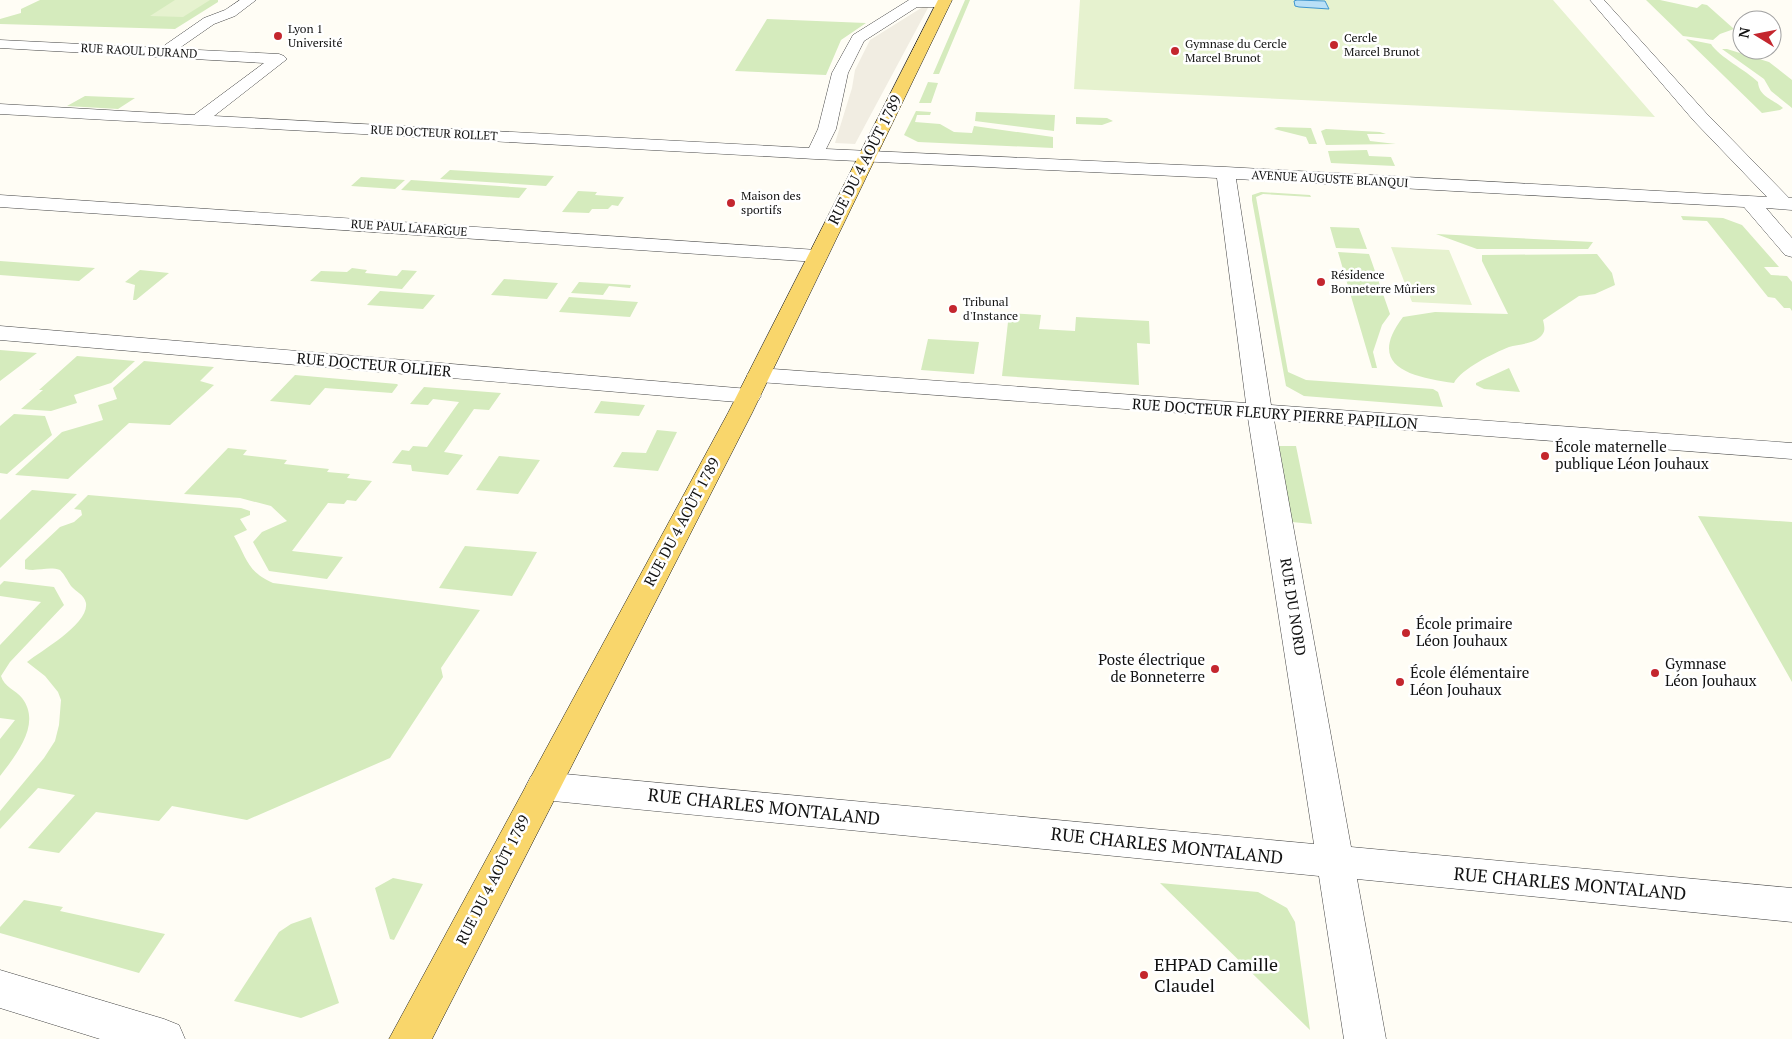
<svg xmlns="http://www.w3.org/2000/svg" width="1792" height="1039" viewBox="0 0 1792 1039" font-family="'PT Serif',serif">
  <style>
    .green { fill: #d5ebbd }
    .pitch { fill: #e6f2cf }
    .plaza { fill: #f1ede2 }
    .water { fill: #b9e0f7; stroke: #3f96cf }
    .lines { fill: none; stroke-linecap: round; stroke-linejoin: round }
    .minor-casing { stroke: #444; stroke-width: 1 }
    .major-casing { stroke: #222; stroke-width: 1 }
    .minor { fill: #fff; fill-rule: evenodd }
    .major { fill: #f9d66b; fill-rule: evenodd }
    .poi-dot { fill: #c4262e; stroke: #fff; stroke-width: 2 }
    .labels { text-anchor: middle; stroke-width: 5; stroke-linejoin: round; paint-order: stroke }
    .far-poi-label { font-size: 12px; fill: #111; stroke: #fff; text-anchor: start }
    .far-street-label { font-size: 12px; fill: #111; stroke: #fff }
    .street-label { font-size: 15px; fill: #111; stroke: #fff }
    .poi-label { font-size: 15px; fill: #111; stroke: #fff; text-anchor: start }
    .near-street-label { font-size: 18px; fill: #111; stroke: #fff }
    .near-poi-label { font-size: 18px; fill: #111; stroke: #fff; text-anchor: start }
  </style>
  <rect width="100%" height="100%" fill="#fffdf5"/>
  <path class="green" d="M 40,0 L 218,0 L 218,2 L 175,29 L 0,24 L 0,19 L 21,13 L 21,9 Z
    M 965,0 L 970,0 L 939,74 L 933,74 Z
    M 1646,0 L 1660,0 L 1697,8 L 1702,4 L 1707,5 L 1734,29 L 1720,34 L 1713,40 L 1683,36 Z
    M 767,19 L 866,23 L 841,40 L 826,75 L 735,71 Z
    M 1686,39 L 1711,44 C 1719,57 1746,70 1758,82 C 1759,97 1773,99 1783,108 L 1780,110 L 1762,113 Z
    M 1722,49 L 1727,49 L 1769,62 L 1792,80 L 1792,108 L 1771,91 L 1764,79 Z
    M 928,82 L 938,83 L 931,103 L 919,103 Z
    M 85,96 L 135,98 L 118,109 L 67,106 Z
    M 916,111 L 931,112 L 930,115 L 917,115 L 915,122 L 940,124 L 954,132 L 972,133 L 974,126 L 1053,137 L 1053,148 L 918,142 L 904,135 Z
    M 976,112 L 1055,115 L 1054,131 L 975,121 Z
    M 1076,117 L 1107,118 L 1113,121 L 1102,125 L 1076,124 Z
    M 1278,127 L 1311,128 L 1317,144 L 1309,144 L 1306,137 L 1274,129 Z
    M 1326,129 L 1380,132 L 1386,134 L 1367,134 L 1370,141 L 1396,144 L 1326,145 L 1321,131 Z
    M 1367,150 L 1369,156 L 1391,157 L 1395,166 L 1331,163 L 1328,151 Z
    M 450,170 L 554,176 L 546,186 L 440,179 Z
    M 361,177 L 405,180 L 395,189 L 351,186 Z
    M 411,180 L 527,188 L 519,198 L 401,190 Z
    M 578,191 L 597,192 L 595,195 L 624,197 L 618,206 L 612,205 L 608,209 L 592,209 L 589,213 L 562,212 Z
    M 1261,192 L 1310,195 L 1311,197 L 1263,194 L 1256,197 L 1288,372 L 1306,380 L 1433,389 L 1438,392 L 1443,407 L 1304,396 L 1286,386 L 1252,200 L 1252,195 Z
    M 1681,216 L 1723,218 L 1742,225 L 1779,267 L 1764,267 L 1771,275 L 1787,276 L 1792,282 L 1792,311 L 1790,308 L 1784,308 L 1775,298 L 1768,297 L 1707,221 L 1683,220 Z
    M 1330,227 L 1359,228 L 1367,249 L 1336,248 Z
    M 1436,234 L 1593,242 L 1588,249 L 1477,249 Z
    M 1338,252 L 1369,254 L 1390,314 L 1382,325 L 1373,352 L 1377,368 L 1372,368 Z
    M 1597,254 L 1612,273 L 1615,285 L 1595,294 L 1579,296 L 1543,320 C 1544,325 1546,330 1542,335 C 1535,344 1519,344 1509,347 C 1494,353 1461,369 1454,383 C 1412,377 1365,367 1403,317 L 1435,312 L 1508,314 L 1482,261 L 1482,255 Z
    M 0,261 L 95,268 L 79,281 L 0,275 Z
    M 352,268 L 367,270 L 365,273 L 397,276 L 402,270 L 417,271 L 402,289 L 310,281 L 321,271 L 347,272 Z
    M 140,270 L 169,273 L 136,300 L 133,300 L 135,285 L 125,282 Z
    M 504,279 L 558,283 L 547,299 L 491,295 Z
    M 579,282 L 631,285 L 630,288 L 609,286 L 603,295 L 571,293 Z
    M 380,291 L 435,295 L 423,309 L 367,305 Z
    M 569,297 L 638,302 L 630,317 L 559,312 Z
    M 1009,313 L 1041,315 L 1039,329 L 1075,331 L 1076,317 L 1149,321 L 1150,344 L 1137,343 L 1139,385 L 1002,376 Z
    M 928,339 L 979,342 L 974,374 L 921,370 Z
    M 0,350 L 37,353 L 0,381 Z
    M 77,356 L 135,361 L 111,383 L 74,395 L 77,403 L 51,411 L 21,409 L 43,390 L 39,390 Z
    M 144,361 L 214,367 L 200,381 L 214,385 L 170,425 L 129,423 L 68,479 L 15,475 L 62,432 L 103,420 L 98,405 L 117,399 L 113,388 Z
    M 1509,368 L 1520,392 L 1484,389 L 1476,385 L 1476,383 Z
    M 295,375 L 397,384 L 398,385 L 392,393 L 325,388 L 310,405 L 270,401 Z
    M 424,387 L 501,393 L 489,410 L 474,409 L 444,452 L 463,455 L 448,475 L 412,471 L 411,465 L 392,463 L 402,450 L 409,451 L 413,446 L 427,447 L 459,402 L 433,399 L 428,405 L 410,404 Z
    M 601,401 L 645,405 L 639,416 L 594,413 Z
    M 14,414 L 45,416 L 52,435 L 7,474 L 0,473 L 0,426 Z
    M 657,430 L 677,432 L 658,471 L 613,467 L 622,452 L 646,453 Z
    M 1279,446 L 1296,446 L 1312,524 L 1292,522 Z
    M 228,448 L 247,450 L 243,455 L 287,460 L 284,464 L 329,469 L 327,472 L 350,474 L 347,478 L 372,481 L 356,501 L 347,500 L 344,504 L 328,503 L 292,551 L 343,557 L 327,579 L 269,571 L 253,542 L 262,532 L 287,521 L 271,506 L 240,498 L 184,494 Z
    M 499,456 L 540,460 L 518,494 L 476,490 Z
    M 32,490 L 77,494 L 0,568 L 0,520 Z
    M 88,495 L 241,508 L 250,511 L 250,515 L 240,519 L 247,530 L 234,536 C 247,558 247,572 273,583 L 480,610 L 441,668 L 443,677 L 390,758 L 247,820 L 172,806 L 159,821 L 96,812 L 59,853 L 28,848 L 75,795 L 38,788 L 0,829 L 0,811 L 44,758 L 55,741 L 59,725 L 61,700 L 58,692 L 45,676 L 27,662 C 42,650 89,624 86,603 C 84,594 76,592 71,586 C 67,580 65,575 60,570 C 48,566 37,572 25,569 L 25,560 L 60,527 L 74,522 L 82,515 L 81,510 L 74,509 Z
    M 1698,516 L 1792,522 L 1792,682 Z
    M 465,546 L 537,552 L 512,596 L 439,588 Z
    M 4,581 L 54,587 L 64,605 L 10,662 L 1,676 C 4,687 16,690 22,698 C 42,724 16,755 0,776 L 0,739 L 15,720 L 0,718 L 0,645 L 41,602 L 0,596 L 0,585 Z
    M 393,878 L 423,884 L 394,940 L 390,939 L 375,888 Z
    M 1160,883 L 1258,892 L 1287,908 L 1295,922 L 1310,1030 Z
    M 24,900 L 63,907 L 60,911 L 165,934 L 139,973 L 0,933 L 0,927 Z
    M 311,917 L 339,1003 L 301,1018 L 234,1001 L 279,932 L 291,924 Z"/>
  <path class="pitch" d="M 175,0 L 210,0 L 183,17 L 150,16 Z
    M 1080,0 L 1553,0 L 1655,117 L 1074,89 Z
    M 1391,247 L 1449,250 L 1472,305 L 1412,302 Z"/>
  <path class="plaza" d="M 926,5 L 929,6 L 855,144 L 835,143 L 852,88 L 855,70 L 870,40 Z"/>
  <path class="water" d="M 1297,0 L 1325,1 L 1329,9 L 1299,7 L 1295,6 L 1294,1 Z"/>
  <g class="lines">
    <g class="minor-casing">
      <path id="minor" d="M 240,0 L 256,0 L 235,16 L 214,24 L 178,49 L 279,54 L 284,56 L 287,59 L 214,116 L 809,148 L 818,129 L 832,73 L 853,35 L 909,0 L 949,0 L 951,3 L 944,7 L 917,7 L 864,41 L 848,73 L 836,129 L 826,149 L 1226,167 L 1767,197 L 1694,121 L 1590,0 L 1604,0 L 1706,113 L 1789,198 L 1792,198 L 1792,210 L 1766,208 L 1792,238 L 1792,257 L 1785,255 L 1744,207 L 1236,179 L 1271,405 L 1792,443 L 1792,459 L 1274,420 L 1351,847 L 1792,888 L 1792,922 L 1357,879 L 1386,1039 L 1344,1039 L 1319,876 L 543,800 L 531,796 L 526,786 L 531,776 L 543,772 L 1314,844 L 1248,418 L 759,382 L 751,380 L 747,375 L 751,370 L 759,368 L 1246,403 L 1217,178 L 815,159 L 0,114 L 0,104 L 194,115 L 264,63 L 0,48 L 0,40 L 163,48 L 165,45 L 204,18 L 225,10 Z
        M 0,195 L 817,250 L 824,252 L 827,256 L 824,260 L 817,262 L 0,207 Z
        M 0,326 L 749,389 L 758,391 L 761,396 L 758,401 L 749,403 L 0,340 Z
        M 0,970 L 164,1019 L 179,1025 L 185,1039 L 100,1039 L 0,1008 Z"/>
    </g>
    <g class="major-casing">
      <path id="major" d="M 938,0 L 952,0 L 752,413 L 432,1039 L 389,1039 L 728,413 Z"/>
    </g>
    <use href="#minor" class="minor"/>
    <use href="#major" class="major"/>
  </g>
  <g class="poi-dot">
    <circle cx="278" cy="36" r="5"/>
    <circle cx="1334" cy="45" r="5"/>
    <circle cx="1175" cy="51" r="5"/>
    <circle cx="731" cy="203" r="5"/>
    <circle cx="1321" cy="282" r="5"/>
    <circle cx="953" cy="309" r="5"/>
    <circle cx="1545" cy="456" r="5"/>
    <circle cx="1406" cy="633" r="5"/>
    <circle cx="1215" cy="669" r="5"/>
    <circle cx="1655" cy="673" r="5"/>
    <circle cx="1400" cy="682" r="5"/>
    <circle cx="1144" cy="975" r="5"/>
  </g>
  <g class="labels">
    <g class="far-poi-label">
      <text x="288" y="33">Lyon 1<tspan x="288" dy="14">Université</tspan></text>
      <text x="1344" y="42">Cercle<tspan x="1344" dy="14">Marcel Brunot</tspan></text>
      <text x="1185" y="48">Gymnase du Cercle<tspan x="1185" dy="14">Marcel Brunot</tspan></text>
      <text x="741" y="200">Maison des<tspan x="741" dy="14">sportifs</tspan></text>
      <text x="1331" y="279">Résidence<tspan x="1331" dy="14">Bonneterre Mûriers</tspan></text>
      <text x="963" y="306">Tribunal<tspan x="963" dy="14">d'Instance</tspan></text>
    </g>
    <g class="far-street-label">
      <text transform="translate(139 51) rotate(3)" y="4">RUE RAOUL DURAND</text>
      <text transform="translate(434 133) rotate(3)" y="4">RUE DOCTEUR ROLLET</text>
      <text transform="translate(1330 179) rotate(3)" y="4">AVENUE AUGUSTE BLANQUI</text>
      <text transform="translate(409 228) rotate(4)" y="4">RUE PAUL LAFARGUE</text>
    </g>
    <g class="street-label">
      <text transform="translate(865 160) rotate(-63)" y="5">RUE DU 4 AOÛT 1789</text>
      <text transform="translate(374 365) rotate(5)" y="5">RUE DOCTEUR OLLIER</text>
      <text transform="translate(1275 414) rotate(4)" y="5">RUE DOCTEUR FLEURY PIERRE PAPILLON</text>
      <text transform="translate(682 522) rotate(-62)" y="5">RUE DU 4 AOÛT 1789</text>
      <text transform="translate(1293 607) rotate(81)" y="5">RUE DU NORD</text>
      <text transform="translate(493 880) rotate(-63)" y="5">RUE DU 4 AOÛT 1789</text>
    </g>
    <g class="poi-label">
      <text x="1555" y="452">École maternelle<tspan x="1555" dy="17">publique Léon Jouhaux</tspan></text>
      <text x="1416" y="629">École primaire<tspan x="1416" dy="17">Léon Jouhaux</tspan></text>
      <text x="1205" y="665" text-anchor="end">Poste électrique<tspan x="1205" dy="17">de Bonneterre</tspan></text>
      <text x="1665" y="669">Gymnase<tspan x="1665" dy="17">Léon Jouhaux</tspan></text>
      <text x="1410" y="678">École élémentaire<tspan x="1410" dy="17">Léon Jouhaux</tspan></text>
    </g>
    <g class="near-street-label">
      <text transform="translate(764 807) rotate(6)" y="6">RUE CHARLES MONTALAND</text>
      <text transform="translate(1167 846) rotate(6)" y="6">RUE CHARLES MONTALAND</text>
      <text transform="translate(1570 884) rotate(5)" y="6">RUE CHARLES MONTALAND</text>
    </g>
    <g class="near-poi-label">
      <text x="1154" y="971">EHPAD Camille<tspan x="1154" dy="21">Claudel</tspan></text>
    </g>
  </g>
  <g transform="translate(1757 35) rotate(280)"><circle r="24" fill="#ffffff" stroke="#a0a0a0"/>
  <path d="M0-4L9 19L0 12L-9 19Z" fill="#c4262e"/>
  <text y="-8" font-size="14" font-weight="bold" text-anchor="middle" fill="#111111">N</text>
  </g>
</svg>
